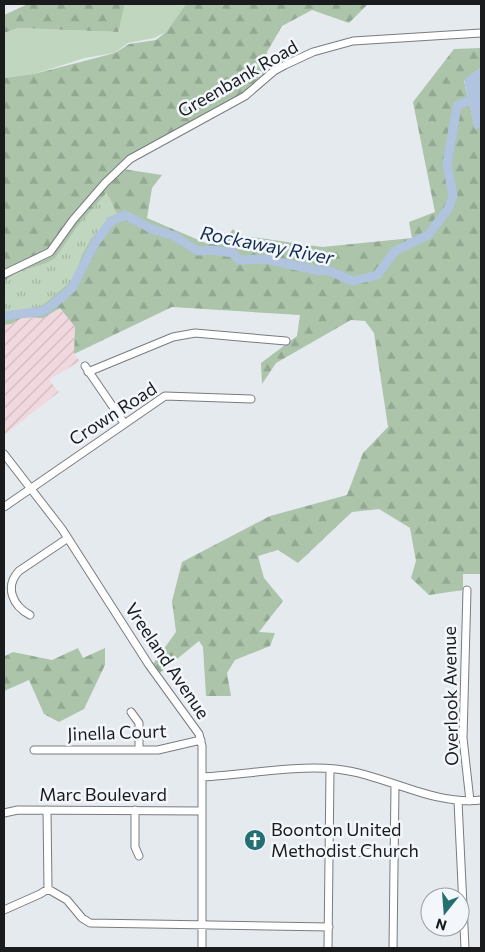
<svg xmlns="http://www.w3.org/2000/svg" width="485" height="952" viewBox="0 0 485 952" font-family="Commissioner,sans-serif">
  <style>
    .industrial { fill: url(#industrial-furrows) }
    .grass { fill: #c0d6bf }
    .forest { fill: url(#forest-firs) }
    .park { fill: url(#park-tufts) }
    .water { fill: #b0c3df }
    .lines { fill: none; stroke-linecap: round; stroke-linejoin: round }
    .river { stroke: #b0c3df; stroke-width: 9 }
    .minor-casing { stroke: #787c80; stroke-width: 9 }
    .minor { stroke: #fff; stroke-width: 7 }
    .labels { text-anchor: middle; stroke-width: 5; stroke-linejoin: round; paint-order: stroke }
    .street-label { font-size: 18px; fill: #1a1b1d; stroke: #f3f7fc }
    .poi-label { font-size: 18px; fill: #1a1b1d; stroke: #f3f7fc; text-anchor: start }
    .water-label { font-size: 19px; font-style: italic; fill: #132d52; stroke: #f3f7fc }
  </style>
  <defs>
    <pattern id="industrial-furrows" width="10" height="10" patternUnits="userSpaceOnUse" patternTransform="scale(1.25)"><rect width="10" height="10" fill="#f1d8df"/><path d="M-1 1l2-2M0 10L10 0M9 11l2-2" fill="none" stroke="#ceb9bf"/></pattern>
    <pattern id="forest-firs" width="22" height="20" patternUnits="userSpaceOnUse" patternTransform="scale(1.25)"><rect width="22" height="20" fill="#abc4aa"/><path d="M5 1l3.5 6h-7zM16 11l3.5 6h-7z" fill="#93a892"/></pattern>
    <pattern id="park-tufts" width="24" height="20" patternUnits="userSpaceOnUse" patternTransform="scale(1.25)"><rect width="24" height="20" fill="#c0d6bf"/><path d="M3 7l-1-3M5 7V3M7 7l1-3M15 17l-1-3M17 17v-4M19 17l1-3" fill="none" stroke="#a4b7a4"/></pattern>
  </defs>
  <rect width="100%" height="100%" fill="#e5eaef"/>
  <path class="industrial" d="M 60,308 L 75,327 L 74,354 L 80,361 L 49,380 L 59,392 L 4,435 L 4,325 L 11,324 L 23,317 L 43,318 Z"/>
  <path class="grass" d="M 125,4 L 186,4 L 166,32 L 154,38 L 128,43 L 114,53 L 85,58 L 34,74 L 4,78 L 4,33 L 18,28 L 117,32 Z"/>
  <path class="forest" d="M 28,4 L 125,4 L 118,32 L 18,28 L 4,33 L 4,15 Z
    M 186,4 L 368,4 L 349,23 L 312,10 L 282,26 L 267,52 L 266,78 L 252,91 L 116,168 L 162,175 L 152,188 L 147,218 L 208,244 L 222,244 L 233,229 L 238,235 L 322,247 L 412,238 L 409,222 L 435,212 L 413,102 L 454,49 L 481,48 L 481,67 L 464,81 L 475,129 L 481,126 L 481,574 L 463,574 L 463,590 L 429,595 L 411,578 L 416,561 L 410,528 L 379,509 L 352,512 L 298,563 L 278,550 L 258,556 L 264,578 L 283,601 L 259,632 L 275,633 L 270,646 L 235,660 L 227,673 L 231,696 L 206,696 L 203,647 L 199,641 L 155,677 L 150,668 L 176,632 L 172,601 L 182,562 L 270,516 L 347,495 L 363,453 L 388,427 L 374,333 L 365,321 L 351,320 L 276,363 L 262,384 L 261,363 L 297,336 L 300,315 L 172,307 L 74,354 L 75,327 L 60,308 L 43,318 L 23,317 L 11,324 L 4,325 L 4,78 L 34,74 L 115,53 L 129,44 L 156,40 L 166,32 Z
    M 78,648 L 83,658 L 105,648 L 105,665 L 84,709 L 59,722 L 44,714 L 29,680 L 4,691 L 4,655 L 5,656 L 13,652 L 52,660 Z"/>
  <path class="park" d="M 107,192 L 119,218 L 109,219 L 91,239 L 82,255 L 74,279 L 43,305 L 4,318 L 4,281 L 18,272 L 46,263 L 55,258 L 79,224 Z"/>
  <path class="water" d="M 481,67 L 481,126 L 475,130 L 464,80 Z"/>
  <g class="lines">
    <path class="river" d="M 4,316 L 44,311 L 61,298 L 72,288 L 95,243 L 111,221 L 125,215 L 152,229 L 174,236 L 198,251 L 211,250 L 233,253 L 239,260 L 265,259 L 320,271 L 327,270 L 353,281 L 377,275 L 395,251 L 428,235 L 448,209 L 453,196 L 447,164 L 457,106 L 481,94"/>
    <g class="minor-casing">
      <path id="minor" d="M 4,274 L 50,252 L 73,220 L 105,183 L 130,159 L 245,96 L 274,71 L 285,65 L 313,52 L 353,41 L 481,33
        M 85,366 L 124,423
        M 88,372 L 173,337 L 195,333 L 286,341
        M 4,454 L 62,529 L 149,665 L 199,734 L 202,746 L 202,948
        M 4,507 L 165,396 L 251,399
        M 467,590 L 463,738 L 470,801
        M 30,615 C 13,606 4,587 19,571 L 68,538
        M 131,712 L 139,723 L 139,750
        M 34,750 L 158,750 L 201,740
        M 202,777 C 246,775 292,765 336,769 C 385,774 432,806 481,800
        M 458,801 L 465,948
        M 47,810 L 48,889
        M 135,810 L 135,847 L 139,856
        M 4,813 L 18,810 L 202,811
        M 329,852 L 395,853
        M 4,910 L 40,894 L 48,889 L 67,900 L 82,918 L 90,923 L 329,927
        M 328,948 L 330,770
        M 393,948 L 395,785"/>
    </g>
    <use href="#minor" class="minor"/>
  </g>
  <defs>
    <g id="church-disc" transform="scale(1.125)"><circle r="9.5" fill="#246f70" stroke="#f3f7fc"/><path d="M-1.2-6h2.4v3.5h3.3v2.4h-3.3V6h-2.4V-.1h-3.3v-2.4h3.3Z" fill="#fff"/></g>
  </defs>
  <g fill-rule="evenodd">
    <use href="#church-disc" x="255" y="840"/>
  </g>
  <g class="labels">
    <g class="street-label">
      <text transform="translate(238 79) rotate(-30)" y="6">Greenbank Road</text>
      <text transform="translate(113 414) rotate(-33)" y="6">Crown Road</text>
      <text transform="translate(167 661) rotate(56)" y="6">Vreeland Avenue</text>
      <text transform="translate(451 696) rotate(-91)" y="6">Overlook Avenue</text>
      <text transform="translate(117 733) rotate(-2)" y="6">Jinella Court</text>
      <text x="103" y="801">Marc Boulevard</text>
    </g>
    <g class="poi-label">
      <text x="271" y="836">Boonton United<tspan x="271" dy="21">Methodist Church</tspan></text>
    </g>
    <g class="water-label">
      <text transform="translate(267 245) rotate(11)" y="7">Rockaway River</text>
    </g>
  </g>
  <rect width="485" height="952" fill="none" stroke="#1a1b1d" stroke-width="10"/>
  <g transform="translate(445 912) rotate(197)"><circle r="24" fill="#f3f7fc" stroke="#9c9fa3"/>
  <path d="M0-4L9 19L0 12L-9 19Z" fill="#246f70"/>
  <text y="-8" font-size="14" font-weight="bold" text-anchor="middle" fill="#1a1b1d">N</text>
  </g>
</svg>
